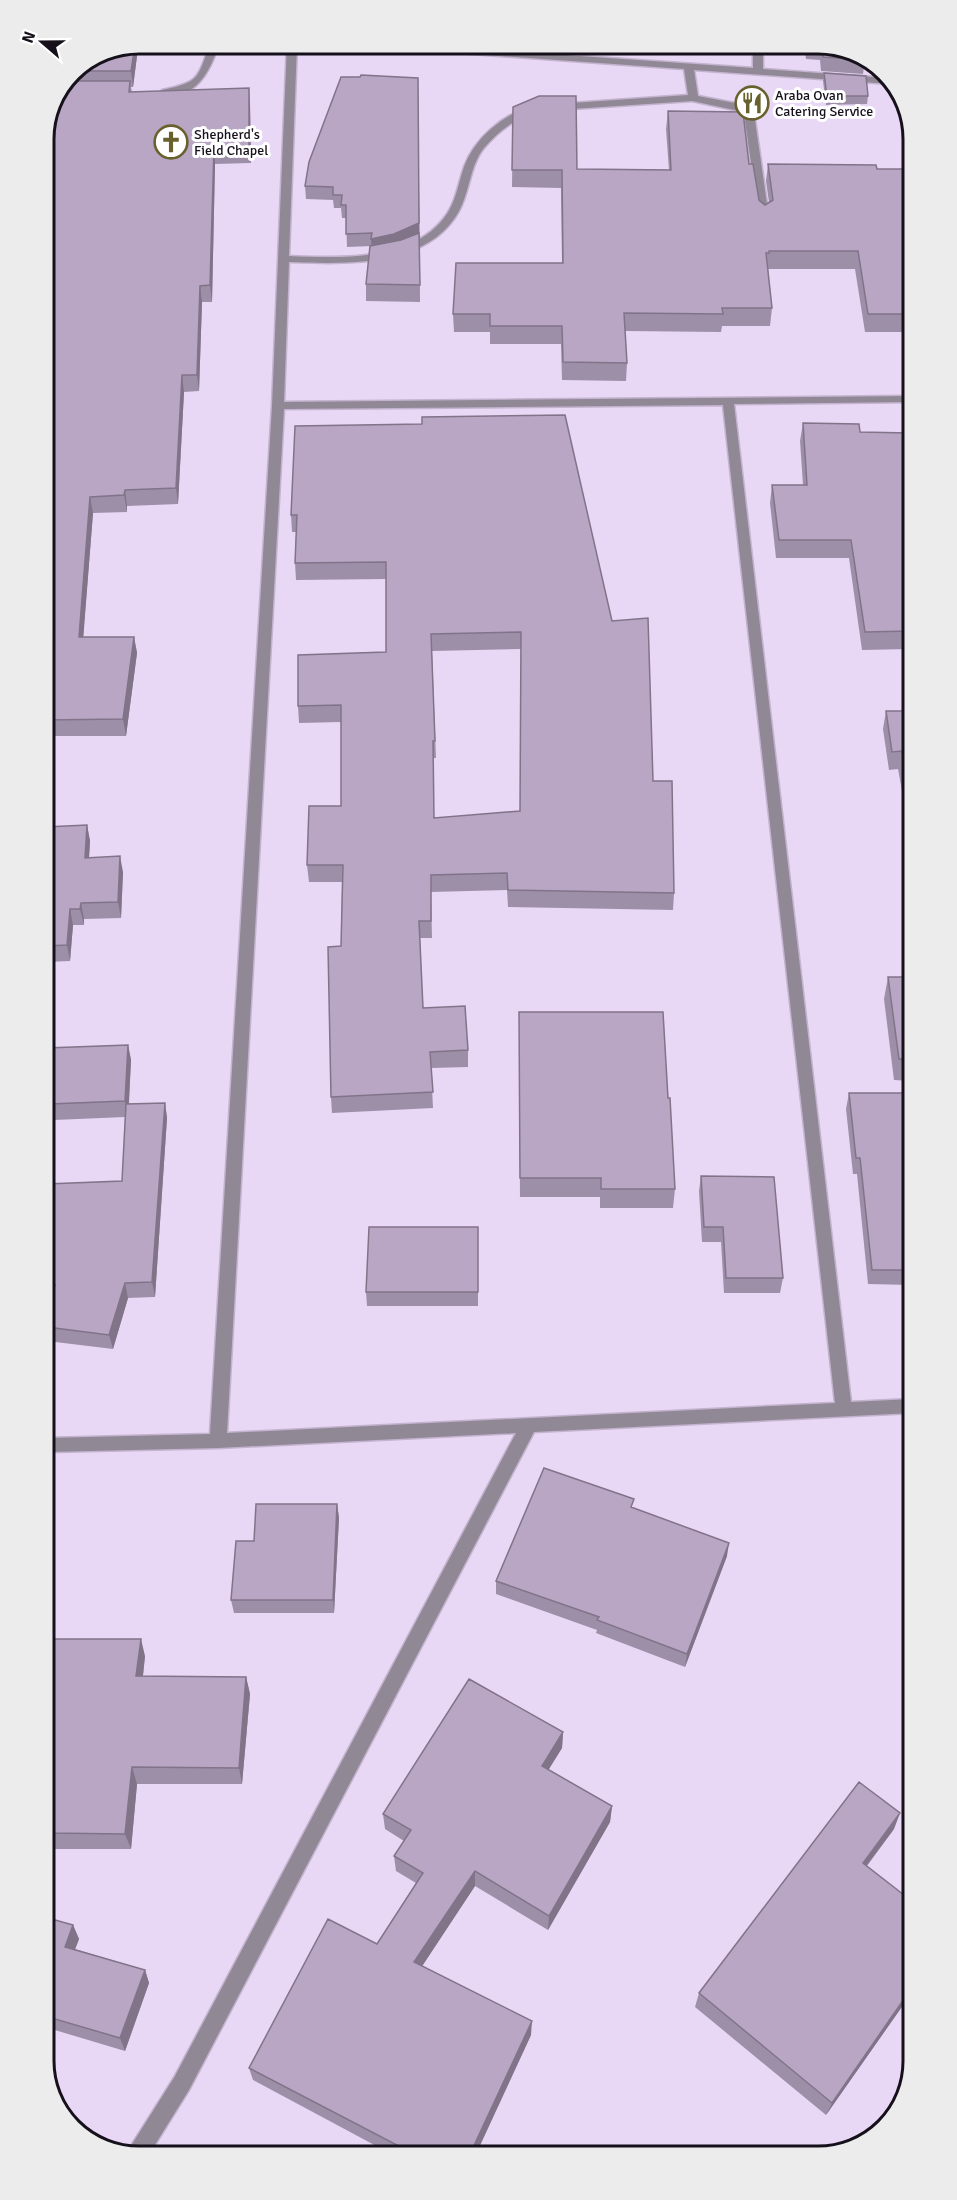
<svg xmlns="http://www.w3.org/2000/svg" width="957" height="2200" viewBox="0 0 957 2200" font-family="Signika,sans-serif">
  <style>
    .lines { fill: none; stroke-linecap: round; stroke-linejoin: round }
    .minor-casing { stroke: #c3b3ce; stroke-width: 3 }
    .minor { fill: #908895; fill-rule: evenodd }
    .wall { fill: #9e8fa9; fill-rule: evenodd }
    .shaded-wall { fill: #817489 }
    .building { fill: #b8a6c4; stroke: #817489; stroke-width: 1.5; fill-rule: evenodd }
    .labels { text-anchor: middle; stroke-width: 6; stroke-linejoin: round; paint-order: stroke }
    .far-poi-label { font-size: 14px; fill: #16101a; stroke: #fff; text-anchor: start }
    .rim { fill: none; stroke: #16101a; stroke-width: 3 }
  </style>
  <rect width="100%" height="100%" fill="#e9d7f6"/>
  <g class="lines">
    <g class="minor-casing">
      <path id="minor" d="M 210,44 L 219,44 C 210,72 196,100 162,94 L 162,90 C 200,82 197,79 210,44 Z
        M 287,44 L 297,44 L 289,256 C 339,258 410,262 444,218 C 456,203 458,184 464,167 C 474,139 502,115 530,107 L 535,110 C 531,114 525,116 519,119 C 506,126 494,136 484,148 C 470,165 470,191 459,211 C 428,268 344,264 289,262 L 284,402 L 909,396 L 909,402 L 734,404 L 851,1402 L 912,1399 L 912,1413 L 534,1432 L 189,2090 L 148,2156 L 127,2154 L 129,2149 L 175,2076 L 516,1433 L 218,1448 L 47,1452 L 47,1438 L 210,1434 L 272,406 ZM 723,405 L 835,1403 L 227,1433 L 284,409 Z
        M 368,44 L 408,44 L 753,68 L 753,44 L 763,44 L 763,69 L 887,78 L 891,84 L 694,70 L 698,96 L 740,104 L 754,113 L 769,218 L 764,221 L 759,218 L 744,114 L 739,111 L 692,101 L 557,110 L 552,107 L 557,104 L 688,95 L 684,69 L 373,47 Z"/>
    </g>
    <use href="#minor" class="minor"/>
  </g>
  <path class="wall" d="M 793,44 L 825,44 L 865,59 L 863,74 L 821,71 L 820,60 L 806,59 L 804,44 Z
    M 136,45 L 137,56 L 133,87 L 131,87 L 132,92 L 250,104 L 251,163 L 215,164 L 212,302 L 202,302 L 199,391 L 184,392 L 178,504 L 127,506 L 127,512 L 93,513 L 83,637 L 134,637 L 137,653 L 126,736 L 45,736 L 44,133 L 72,71 Z
    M 824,73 L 868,96 L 867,104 L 826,105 L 823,81 Z
    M 418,78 L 420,302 L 366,301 L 366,284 L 372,246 L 347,247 L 346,218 L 342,218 L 341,208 L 334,208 L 333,200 L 306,199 L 305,186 Z
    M 513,107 L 577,169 L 669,170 L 666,129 L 668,111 L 749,164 L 759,200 L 765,205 L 769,202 L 766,181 L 768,164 L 877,169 L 907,186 L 909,186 L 909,332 L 865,332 L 855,269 L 768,269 L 772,308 L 770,326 L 722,326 L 721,332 L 625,331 L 627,363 L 626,381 L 562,380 L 561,344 L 490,344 L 490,332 L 454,332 L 453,314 L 562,263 L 561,188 L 512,187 Z
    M 803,423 L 860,432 L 909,433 L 910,649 L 862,650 L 849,558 L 776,558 L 770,503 L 772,485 L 803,485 L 800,441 Z
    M 295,426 L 612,621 L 653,781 L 674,893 L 673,910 L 508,907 L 507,890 L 431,892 L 432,938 L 420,938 L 423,1008 L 468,1050 L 468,1067 L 431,1068 L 433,1108 L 332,1113 L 331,1097 L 341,946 L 342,882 L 309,882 L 307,865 L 341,806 L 341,722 L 299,723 L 298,706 L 386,652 L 386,579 L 296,580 L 295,563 L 296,532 L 292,532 L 291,515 ZM 521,649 L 520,811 L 434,818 L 434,758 L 436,758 L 432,651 Z
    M 886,711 L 910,711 L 910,791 L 902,791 L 898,769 L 889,770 L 883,729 Z
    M 87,825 L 90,841 L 89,857 L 123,872 L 121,918 L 84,919 L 84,925 L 73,925 L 70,961 L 46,962 L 45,827 Z
    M 888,977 L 911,977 L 911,1081 L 894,1080 L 884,999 Z
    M 519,1012 L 668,1098 L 675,1189 L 673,1208 L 600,1208 L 600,1197 L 520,1197 Z
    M 128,1045 L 131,1060 L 129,1104 L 165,1103 L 167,1118 L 155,1297 L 128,1298 L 113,1349 L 47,1341 L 47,1311 L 50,1300 L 47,1301 L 46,1184 L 122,1181 L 125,1117 L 54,1120 L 46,1148 L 46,1048 Z
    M 849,1093 L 911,1101 L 912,1285 L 868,1284 L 857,1174 L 853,1174 L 846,1109 Z
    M 701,1176 L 783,1278 L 780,1293 L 724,1293 L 721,1242 L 702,1242 L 699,1191 Z
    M 478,1227 L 478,1306 L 367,1306 L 366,1292 Z
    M 337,1504 L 339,1518 L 334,1613 L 234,1613 L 231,1600 Z
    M 633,1508 L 727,1556 L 685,1667 L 596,1633 L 597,1630 L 496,1594 L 496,1581 Z
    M 47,1639 L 145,1656 L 143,1676 L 246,1677 L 250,1694 L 242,1784 L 137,1784 L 131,1849 L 48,1849 Z
    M 563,1732 L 562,1748 L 548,1770 L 612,1806 L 610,1822 L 548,1930 L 475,1886 L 422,1966 L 531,2035 L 476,2154 L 393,2155 L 253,2080 L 249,2068 L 377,1944 L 416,1883 L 396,1871 L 394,1856 L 404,1841 L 385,1829 L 383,1814 Z
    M 894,1829 L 867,1866 L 913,1991 L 826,2115 L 695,2007 L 699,1993 Z
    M 48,1918 L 73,1925 L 79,1939 L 75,1949 L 145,1970 L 149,1983 L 125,2051 L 48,2028 Z"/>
  <path class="shaded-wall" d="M 135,45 L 136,45 L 137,56 L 133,87 L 131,71 Z
    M 418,78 L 420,302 L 419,236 L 372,252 L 371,239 Z
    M 249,88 L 250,104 L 251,163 L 249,147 Z
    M 214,148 L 215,164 L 212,302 L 210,285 Z
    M 200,286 L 202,302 L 199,391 L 197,375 Z
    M 182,375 L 184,392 L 178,504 L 176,488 Z
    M 125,490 L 127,506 L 127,512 L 124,495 Z
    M 90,497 L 93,513 L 82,654 L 79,637 Z
    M 134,637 L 137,653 L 126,736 L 123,719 Z
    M 87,825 L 90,841 L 88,874 L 85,858 Z
    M 120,856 L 123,872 L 121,918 L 118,902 Z
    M 81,903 L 84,919 L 84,925 L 80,909 Z
    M 70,909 L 73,925 L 70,961 L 67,945 Z
    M 128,1045 L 131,1060 L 128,1117 L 125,1101 Z
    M 165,1103 L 167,1118 L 155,1297 L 152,1282 Z
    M 50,1104 L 54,1120 L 46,1148 L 46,1119 Z
    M 125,1283 L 128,1298 L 113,1349 L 109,1335 Z
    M 337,1504 L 339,1518 L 334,1613 L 333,1600 Z
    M 729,1543 L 727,1556 L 685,1667 L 687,1654 Z
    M 141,1639 L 145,1656 L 141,1693 L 136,1676 Z
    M 246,1677 L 250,1694 L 242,1784 L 239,1768 Z
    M 563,1732 L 562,1748 L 541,1782 L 542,1766 Z
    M 132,1767 L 137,1784 L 131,1849 L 125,1834 Z
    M 612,1806 L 610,1822 L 548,1930 L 549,1916 Z
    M 900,1813 L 894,1829 L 857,1878 L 863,1863 Z
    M 475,1871 L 475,1886 L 415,1977 L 414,1962 Z
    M 73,1925 L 79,1939 L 71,1960 L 65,1947 Z
    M 145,1970 L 149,1983 L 125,2051 L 120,2038 Z
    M 913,1986 L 913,1991 L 826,2115 L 832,2103 Z
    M 532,2021 L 531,2035 L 476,2154 L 470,2154 Z"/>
  <path class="building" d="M 808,44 L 825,44 L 865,60 L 823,57 L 822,45 L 808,45 Z
    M 135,45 L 131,71 L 72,71 Z
    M 824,73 L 866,76 L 868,96 L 827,96 Z
    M 361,75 L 418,78 L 419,223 L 394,234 L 371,239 L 372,233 L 346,234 L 346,205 L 341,205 L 342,195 L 333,195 L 333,187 L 305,186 L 309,162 L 341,77 L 360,77 Z
    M 67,81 L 130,81 L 129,92 L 249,88 L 249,147 L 214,148 L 210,285 L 200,286 L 197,375 L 182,375 L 176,488 L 125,490 L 124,495 L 90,497 L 79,637 L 134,637 L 123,719 L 45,720 L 44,133 Z
    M 539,96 L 576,96 L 577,169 L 671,170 L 668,111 L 743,112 L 749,164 L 753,164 L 759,200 L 765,205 L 773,200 L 768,164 L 876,165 L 877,169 L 903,169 L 907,186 L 909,186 L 909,314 L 868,314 L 858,251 L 769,251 L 769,253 L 766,253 L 772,308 L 722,308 L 723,314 L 624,313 L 627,363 L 563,362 L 562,326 L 490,326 L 490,314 L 453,314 L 456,263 L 563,263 L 562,170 L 512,170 L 513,107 Z
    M 419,233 L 420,285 L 366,284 L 370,246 L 401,240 Z
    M 565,415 L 612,621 L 648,618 L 653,781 L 672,781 L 674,893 L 508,890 L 507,873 L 431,875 L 431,921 L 419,921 L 423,1008 L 465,1006 L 468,1050 L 430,1052 L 433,1092 L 331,1097 L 328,947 L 341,946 L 343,865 L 307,865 L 309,806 L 341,806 L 341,705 L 298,706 L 298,655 L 386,652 L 386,562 L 295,563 L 297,515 L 291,515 L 295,426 L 422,424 L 422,417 ZM 521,632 L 520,811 L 434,818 L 433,741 L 435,741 L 431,634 Z
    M 803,423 L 859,424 L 860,432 L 909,433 L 910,631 L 865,632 L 851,540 L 779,540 L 772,485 L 807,485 Z
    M 886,711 L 910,711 L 910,773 L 906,773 L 902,751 L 892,752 Z
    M 87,825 L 85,858 L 120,856 L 118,902 L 81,903 L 80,909 L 70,909 L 67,945 L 46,946 L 45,827 Z
    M 888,977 L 911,977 L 911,1059 L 899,1059 Z
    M 519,1012 L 663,1012 L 668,1098 L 670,1098 L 675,1189 L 601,1189 L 601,1178 L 520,1178 Z
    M 128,1045 L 125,1101 L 50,1104 L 46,1119 L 46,1048 Z
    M 849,1093 L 910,1093 L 911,1101 L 911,1270 L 872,1270 L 860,1158 L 856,1158 Z
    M 165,1103 L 152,1282 L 125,1283 L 109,1335 L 47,1327 L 47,1311 L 55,1285 L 46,1286 L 46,1184 L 122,1181 L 126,1104 Z
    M 701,1176 L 774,1177 L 783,1278 L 726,1278 L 723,1227 L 704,1227 Z
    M 369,1227 L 478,1227 L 478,1292 L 366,1292 Z
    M 544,1468 L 634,1499 L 631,1507 L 729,1543 L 687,1654 L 597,1620 L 599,1617 L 496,1581 Z
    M 256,1504 L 337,1504 L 333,1600 L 231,1600 L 236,1541 L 254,1541 Z
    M 47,1639 L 141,1639 L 136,1676 L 246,1677 L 239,1768 L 132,1767 L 125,1834 L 48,1833 Z
    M 469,1679 L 563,1732 L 542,1766 L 612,1806 L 549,1916 L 475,1871 L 414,1962 L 532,2021 L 470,2154 L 414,2154 L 249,2068 L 328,1919 L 377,1944 L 423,1873 L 394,1856 L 411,1830 L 383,1814 Z
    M 859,1782 L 900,1813 L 863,1863 L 913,1902 L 913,1986 L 832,2103 L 699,1993 Z
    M 48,1918 L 73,1925 L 65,1947 L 145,1970 L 120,2038 L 48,2017 Z"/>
  <defs>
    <g id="restaurant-ring" transform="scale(1.725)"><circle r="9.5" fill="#fff" stroke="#68612d" stroke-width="1.5"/><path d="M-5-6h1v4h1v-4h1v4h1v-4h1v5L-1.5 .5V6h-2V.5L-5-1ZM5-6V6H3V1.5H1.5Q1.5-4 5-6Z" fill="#68612d"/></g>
    <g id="church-ring" transform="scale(1.725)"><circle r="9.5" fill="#fff" stroke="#68612d" stroke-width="1.5"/><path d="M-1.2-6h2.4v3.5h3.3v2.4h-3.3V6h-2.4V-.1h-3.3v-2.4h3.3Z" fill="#68612d"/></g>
  </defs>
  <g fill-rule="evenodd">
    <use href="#restaurant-ring" x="752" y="103"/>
    <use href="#church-ring" x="171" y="142"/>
  </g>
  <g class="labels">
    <g class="far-poi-label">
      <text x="775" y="100">Araba Ovan<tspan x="775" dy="16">Catering Service</tspan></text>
      <text x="194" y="139">Shepherd's<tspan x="194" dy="16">Field Chapel</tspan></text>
    </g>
  </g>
  <path d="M0 0H957V2200H0ZM139 54H818A85 85 0 0 1 903 139V2061A85 85 0 0 1 818 2146H139A85 85 0 0 1 54 2061V139A85 85 0 0 1 139 54Z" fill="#ececed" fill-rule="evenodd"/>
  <path class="rim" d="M139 54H818A85 85 0 0 1 903 139V2061A85 85 0 0 1 818 2146H139A85 85 0 0 1 54 2061V139A85 85 0 0 1 139 54Z"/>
  <g transform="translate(42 42) rotate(290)" stroke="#ffffff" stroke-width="4.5" paint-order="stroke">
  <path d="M0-4.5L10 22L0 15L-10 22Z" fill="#16101a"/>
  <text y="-9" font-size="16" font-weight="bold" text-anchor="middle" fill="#16101a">N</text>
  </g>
</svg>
